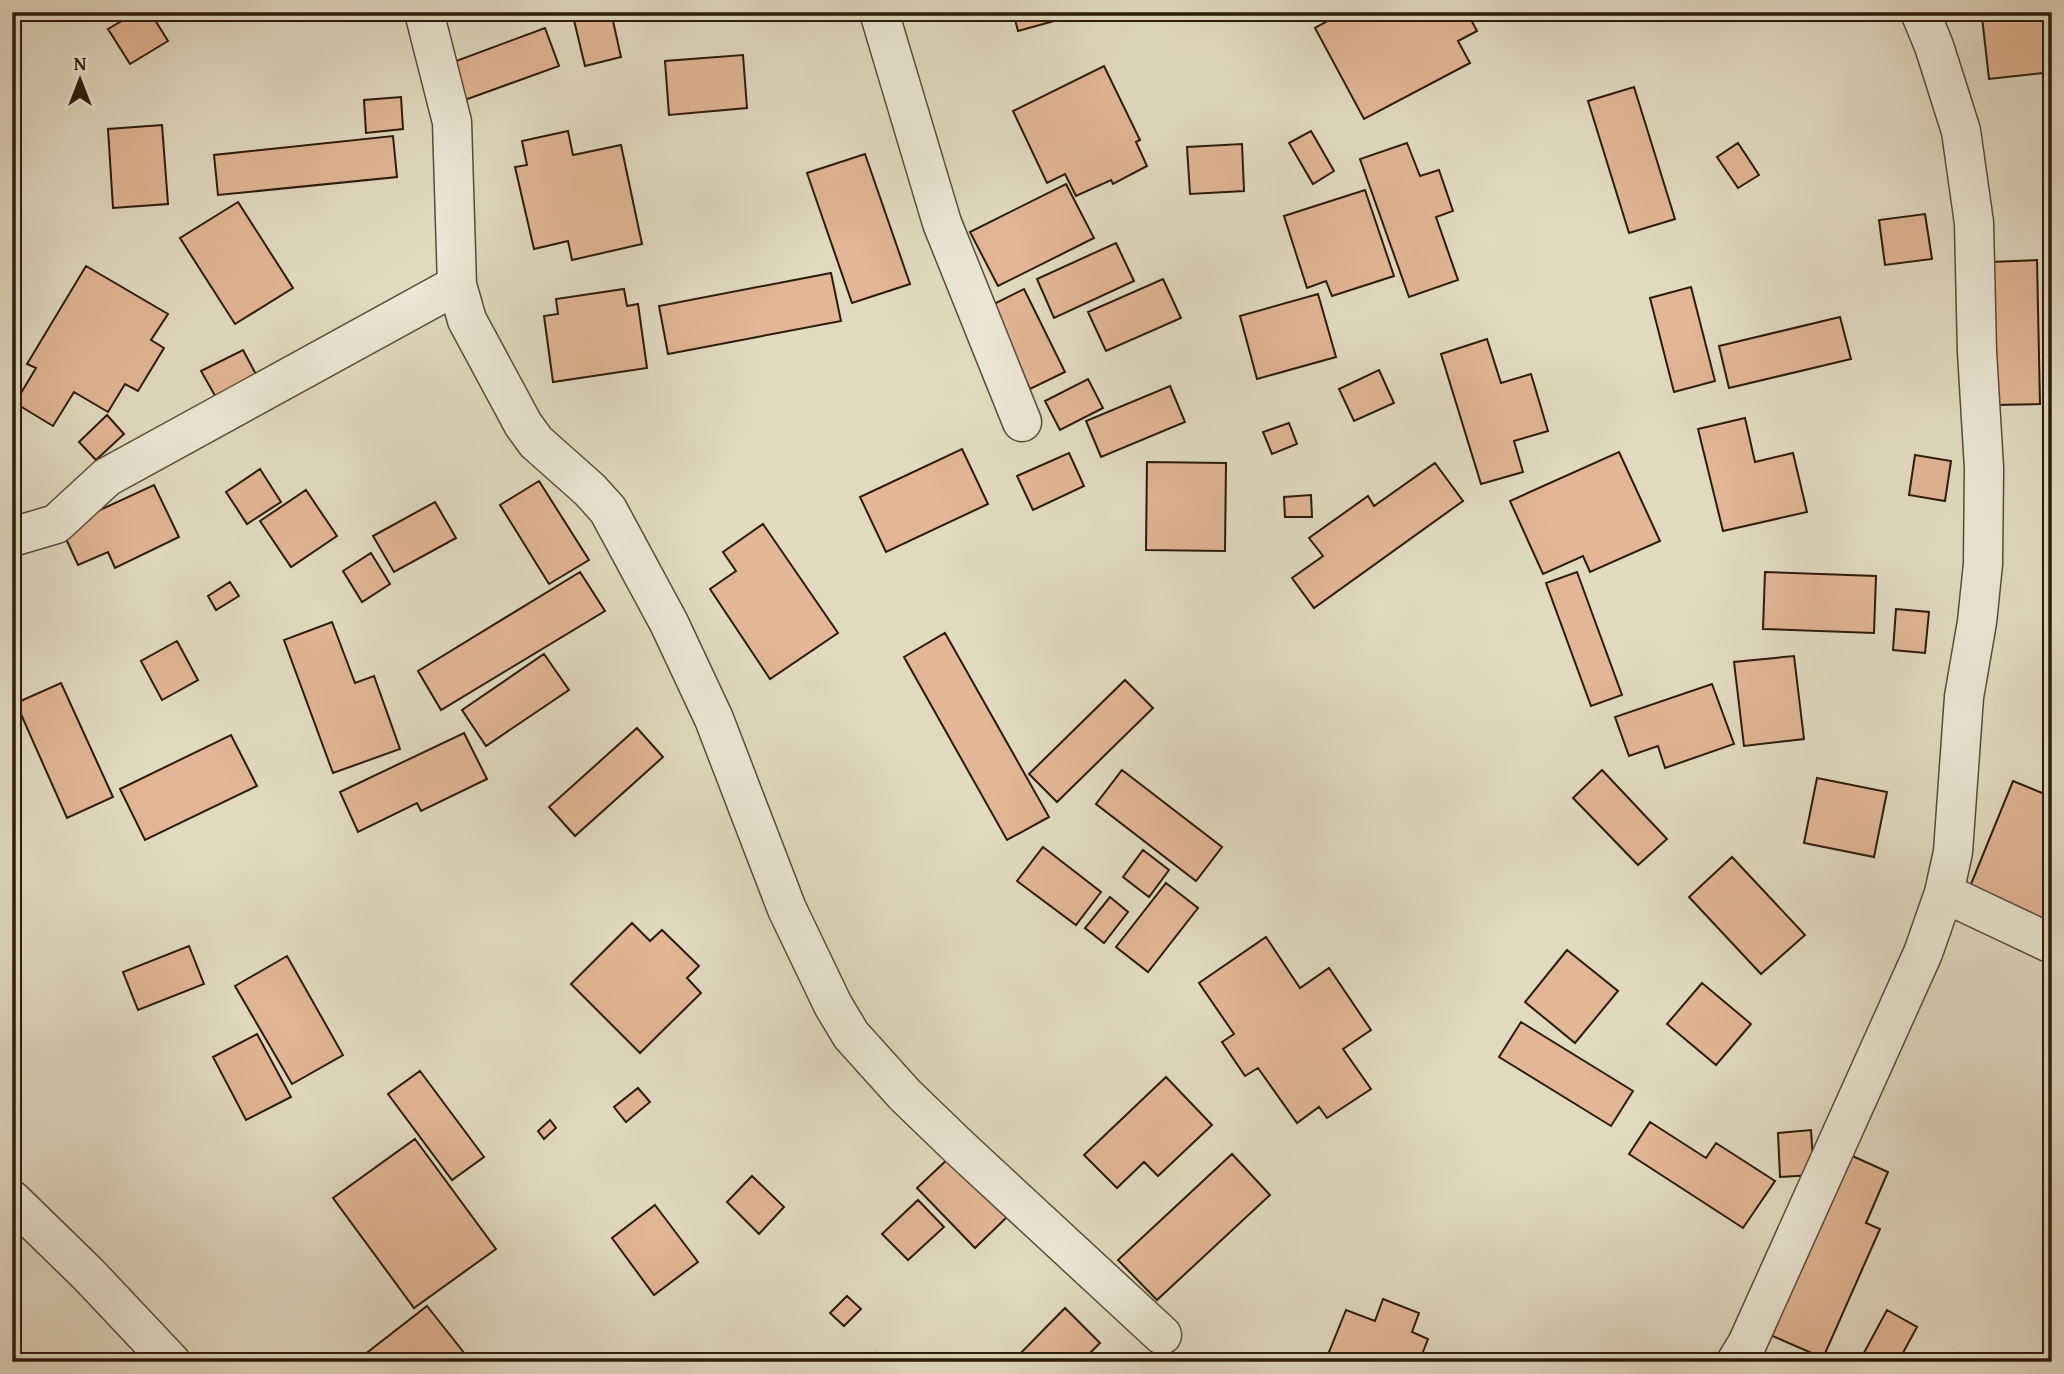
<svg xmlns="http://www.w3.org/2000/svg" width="2064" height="1374" viewBox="0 0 2064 1374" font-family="'Gentium Book Plus',serif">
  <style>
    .building { fill: #e2b696; stroke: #2c1b0a; stroke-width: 2 }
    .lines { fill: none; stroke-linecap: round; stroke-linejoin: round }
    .minor-casing { stroke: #5a4b38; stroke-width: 41 }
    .minor { stroke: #ece7d6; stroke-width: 38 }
  </style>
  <rect width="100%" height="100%" fill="#e2dac0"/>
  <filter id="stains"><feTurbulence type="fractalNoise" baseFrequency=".00286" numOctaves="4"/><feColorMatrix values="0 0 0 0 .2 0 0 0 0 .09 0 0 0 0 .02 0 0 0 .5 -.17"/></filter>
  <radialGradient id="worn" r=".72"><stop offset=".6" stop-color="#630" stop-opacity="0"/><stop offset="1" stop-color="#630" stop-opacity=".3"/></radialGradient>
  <path class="building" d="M 137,12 L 150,12 L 168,41 L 130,64 L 108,29 Z
    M 572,12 L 611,12 L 621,57 L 585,66 Z
    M 980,12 L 1012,12 L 983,21 Z
    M 1013,12 L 1064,12 L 1065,18 L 1018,31 Z
    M 1339,12 L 1467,12 L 1477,31 L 1458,41 L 1470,63 L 1364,119 L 1315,28 L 1340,14 Z
    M 2027,12 L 2052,12 L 2052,72 L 1989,79 L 1982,17 Z
    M 545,28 L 559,66 L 462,101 L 448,64 Z
    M 743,55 L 747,108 L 669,115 L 665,61 Z
    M 1104,66 L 1140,140 L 1136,142 L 1147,166 L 1113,184 L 1111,180 L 1076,196 L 1065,174 L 1047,183 L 1013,111 Z
    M 1634,87 L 1675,219 L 1629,233 L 1588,101 Z
    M 401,97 L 403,129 L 366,133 L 364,100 Z
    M 162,125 L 168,204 L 113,208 L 108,129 Z
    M 568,131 L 573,155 L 621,145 L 642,244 L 572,260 L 568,241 L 534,249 L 515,167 L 527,165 L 522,141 Z
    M 1311,131 L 1334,171 L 1313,184 L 1289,143 Z
    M 393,136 L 397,177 L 218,195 L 214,155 Z
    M 1407,143 L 1420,176 L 1439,170 L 1453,211 L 1436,217 L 1458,280 L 1409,297 L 1360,159 Z
    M 1738,143 L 1759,175 L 1738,188 L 1717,157 Z
    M 1242,144 L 1244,191 L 1190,194 L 1187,147 Z
    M 865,154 L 910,284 L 852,303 L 807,173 Z
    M 1066,184 L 1094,238 L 998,286 L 970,232 Z
    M 1365,190 L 1394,276 L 1332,296 L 1326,281 L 1307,288 L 1284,216 Z
    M 238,202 L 293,288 L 235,324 L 180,238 Z
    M 1925,214 L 1932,259 L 1885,265 L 1879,220 Z
    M 1116,243 L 1134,281 L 1054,318 L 1037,279 Z
    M 2037,260 L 2040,404 L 1994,405 L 1990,262 Z
    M 86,266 L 168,314 L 151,340 L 164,348 L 138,391 L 125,384 L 108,412 L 74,392 L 53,426 L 15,403 L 36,368 L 27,364 Z
    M 831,273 L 841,321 L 668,354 L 659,306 Z
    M 1163,279 L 1181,318 L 1106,351 L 1088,312 Z
    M 1691,287 L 1715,381 L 1674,392 L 1650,298 Z
    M 624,289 L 627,306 L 638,304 L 647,368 L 553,382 L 544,316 L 558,314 L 556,299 Z
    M 1024,289 L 1065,372 L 1030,389 L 990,306 Z
    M 1318,294 L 1336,357 L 1257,379 L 1240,316 Z
    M 1840,317 L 1851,359 L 1729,388 L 1719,346 Z
    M 1487,339 L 1501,383 L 1531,374 L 1548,431 L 1514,441 L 1523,472 L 1481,484 L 1441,354 Z
    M 243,350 L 259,380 L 218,401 L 201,371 Z
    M 1379,370 L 1394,403 L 1354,421 L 1339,389 Z
    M 1088,379 L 1103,408 L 1060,430 L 1045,401 Z
    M 1170,386 L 1185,422 L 1101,457 L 1086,421 Z
    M 107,415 L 124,434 L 96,460 L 79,442 Z
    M 1745,418 L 1755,462 L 1793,453 L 1807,512 L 1723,531 L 1698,429 Z
    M 1289,423 L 1297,444 L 1272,454 L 1263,432 Z
    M 962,449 L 988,504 L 886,552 L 860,497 Z
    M 1619,452 L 1660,541 L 1590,572 L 1583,556 L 1543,574 L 1510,501 Z
    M 1069,453 L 1084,486 L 1033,510 L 1017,476 Z
    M 1915,455 L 1951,461 L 1945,501 L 1909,495 Z
    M 1147,462 L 1226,463 L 1225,551 L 1146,550 Z
    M 1435,463 L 1463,501 L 1314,608 L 1292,578 L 1323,556 L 1309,538 L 1368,496 L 1374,506 Z
    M 260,469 L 281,502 L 247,524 L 226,492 Z
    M 539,481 L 589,560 L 549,584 L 500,505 Z
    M 154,485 L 179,537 L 115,568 L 108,552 L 78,565 L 61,528 Z
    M 306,490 L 337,536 L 291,567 L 260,521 Z
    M 1311,495 L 1312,517 L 1285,517 L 1284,497 Z
    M 435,502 L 456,538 L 394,572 L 373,536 Z
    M 763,524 L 838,633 L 770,679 L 710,589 L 736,571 L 723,552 Z
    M 371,553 L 390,584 L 362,602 L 343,571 Z
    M 580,572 L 605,611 L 441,710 L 418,671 Z
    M 1577,572 L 1622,695 L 1591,706 L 1546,583 Z
    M 1765,572 L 1876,576 L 1874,633 L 1763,629 Z
    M 230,582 L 239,596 L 216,610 L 208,596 Z
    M 1896,609 L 1929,612 L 1925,653 L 1893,650 Z
    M 332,622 L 355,683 L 374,676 L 400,749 L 333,773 L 284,640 Z
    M 945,633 L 1049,817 L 1007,840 L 904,657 Z
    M 177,641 L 198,680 L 162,700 L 141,661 Z
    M 544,654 L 569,690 L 486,746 L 462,710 Z
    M 1794,656 L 1804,739 L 1744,746 L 1734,662 Z
    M 12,668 L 21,680 L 12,687 Z
    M 1125,680 L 1153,708 L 1057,802 L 1029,774 Z
    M 61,683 L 113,797 L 67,818 L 16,703 Z
    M 1712,684 L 1734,744 L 1665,768 L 1658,746 L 1629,756 L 1615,717 Z
    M 637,728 L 663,757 L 575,836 L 549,807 Z
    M 464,733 L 487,779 L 421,811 L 417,803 L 358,832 L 340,792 Z
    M 231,735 L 257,786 L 145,840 L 120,789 Z
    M 1122,770 L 1222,847 L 1196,881 L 1096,804 Z
    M 1602,770 L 1667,839 L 1638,865 L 1573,798 Z
    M 1817,778 L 1887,792 L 1874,857 L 1804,843 Z
    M 2013,781 L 2052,797 L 2052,922 L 1969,889 Z
    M 1043,847 L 1101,892 L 1076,925 L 1017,881 Z
    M 1143,850 L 1169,870 L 1149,897 L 1123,877 Z
    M 1732,857 L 1805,935 L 1761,974 L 1689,897 Z
    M 1166,883 L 1198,908 L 1148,972 L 1116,947 Z
    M 1110,897 L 1128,912 L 1104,943 L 1085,928 Z
    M 632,923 L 650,941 L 662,930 L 699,966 L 687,978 L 701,993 L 640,1053 L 571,984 Z
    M 1266,937 L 1300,988 L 1329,968 L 1371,1030 L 1343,1049 L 1371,1089 L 1327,1118 L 1319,1107 L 1297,1123 L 1258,1068 L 1245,1076 L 1222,1042 L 1234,1034 L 1199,983 Z
    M 189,946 L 204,984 L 138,1010 L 123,972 Z
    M 1567,950 L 1618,991 L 1575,1043 L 1525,1002 Z
    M 287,956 L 343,1055 L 292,1084 L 235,986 Z
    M 1702,983 L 1751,1024 L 1716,1065 L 1667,1024 Z
    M 1521,1022 L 1633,1091 L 1611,1126 L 1499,1057 Z
    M 257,1034 L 291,1097 L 246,1120 L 213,1057 Z
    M 420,1071 L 484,1157 L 452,1180 L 388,1094 Z
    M 1166,1077 L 1212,1125 L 1158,1176 L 1144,1162 L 1117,1188 L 1084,1155 Z
    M 638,1088 L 650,1102 L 626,1122 L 614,1107 Z
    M 550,1120 L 556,1128 L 544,1139 L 538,1131 Z
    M 1650,1122 L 1706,1158 L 1716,1143 L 1775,1181 L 1743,1228 L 1629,1154 Z
    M 1811,1130 L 1814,1175 L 1780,1177 L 1778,1133 Z
    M 415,1139 L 496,1249 L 414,1308 L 333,1198 Z
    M 1232,1154 L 1270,1195 L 1157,1300 L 1118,1260 Z
    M 1848,1154 L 1888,1172 L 1866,1223 L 1880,1229 L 1823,1358 L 1768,1334 Z
    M 950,1157 L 1008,1216 L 975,1248 L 917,1188 Z
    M 752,1176 L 784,1207 L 759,1234 L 727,1202 Z
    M 918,1200 L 944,1227 L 908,1260 L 882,1234 Z
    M 655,1205 L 698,1262 L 654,1295 L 612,1238 Z
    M 847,1296 L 861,1309 L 844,1326 L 830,1313 Z
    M 1383,1299 L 1419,1313 L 1412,1332 L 1428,1339 L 1419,1362 L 1325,1362 L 1346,1310 L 1375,1321 Z
    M 427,1306 L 465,1354 L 455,1362 L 355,1362 Z
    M 1065,1308 L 1100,1343 L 1081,1362 L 1012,1362 Z
    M 1887,1310 L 1917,1327 L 1898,1362 L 1859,1362 Z
    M 876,1353 L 884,1362 L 867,1362 Z
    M 1959,1353 L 1977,1362 L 1955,1362 Z"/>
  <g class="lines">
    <g class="minor-casing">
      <path id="minor" d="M 424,12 L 452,122 L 457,285 L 467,320 L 523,424 L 536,442 L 590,490 L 608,510 L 669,623 L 714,719 L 787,909 L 833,1005 L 851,1035 L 905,1095 L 960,1148 L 1162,1335
        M 879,12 L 942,223 L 1022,422
        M 12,537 L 56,524 L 107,477 L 457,285
        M 1944,893 L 2052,944
        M 12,1200 L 88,1274 L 171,1362
        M 1736,1362 L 1747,1344 L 1923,953 L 1944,893 L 1953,852 L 1964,697 L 1977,622 L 1983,564 L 1984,468 L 1977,352 L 1974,223 L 1961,131 L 1934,46 L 1920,12"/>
    </g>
    <use href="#minor" class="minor"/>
  </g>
  <rect width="2064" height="1374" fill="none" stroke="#e2dac0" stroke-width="42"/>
  <rect x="14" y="14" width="2036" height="1346" fill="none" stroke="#2c1b0a" stroke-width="3.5"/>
  <rect x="21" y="21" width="2022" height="1332" fill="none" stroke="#2c1b0a" stroke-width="2"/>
  <g transform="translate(80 80)" stroke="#ece7d6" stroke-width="5" paint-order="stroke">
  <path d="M0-5L12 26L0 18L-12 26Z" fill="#2c1b0a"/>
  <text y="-10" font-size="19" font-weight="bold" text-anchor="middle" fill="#2c1b0a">N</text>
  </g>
  <rect width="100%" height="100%" filter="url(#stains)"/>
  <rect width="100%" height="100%" fill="url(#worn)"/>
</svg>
